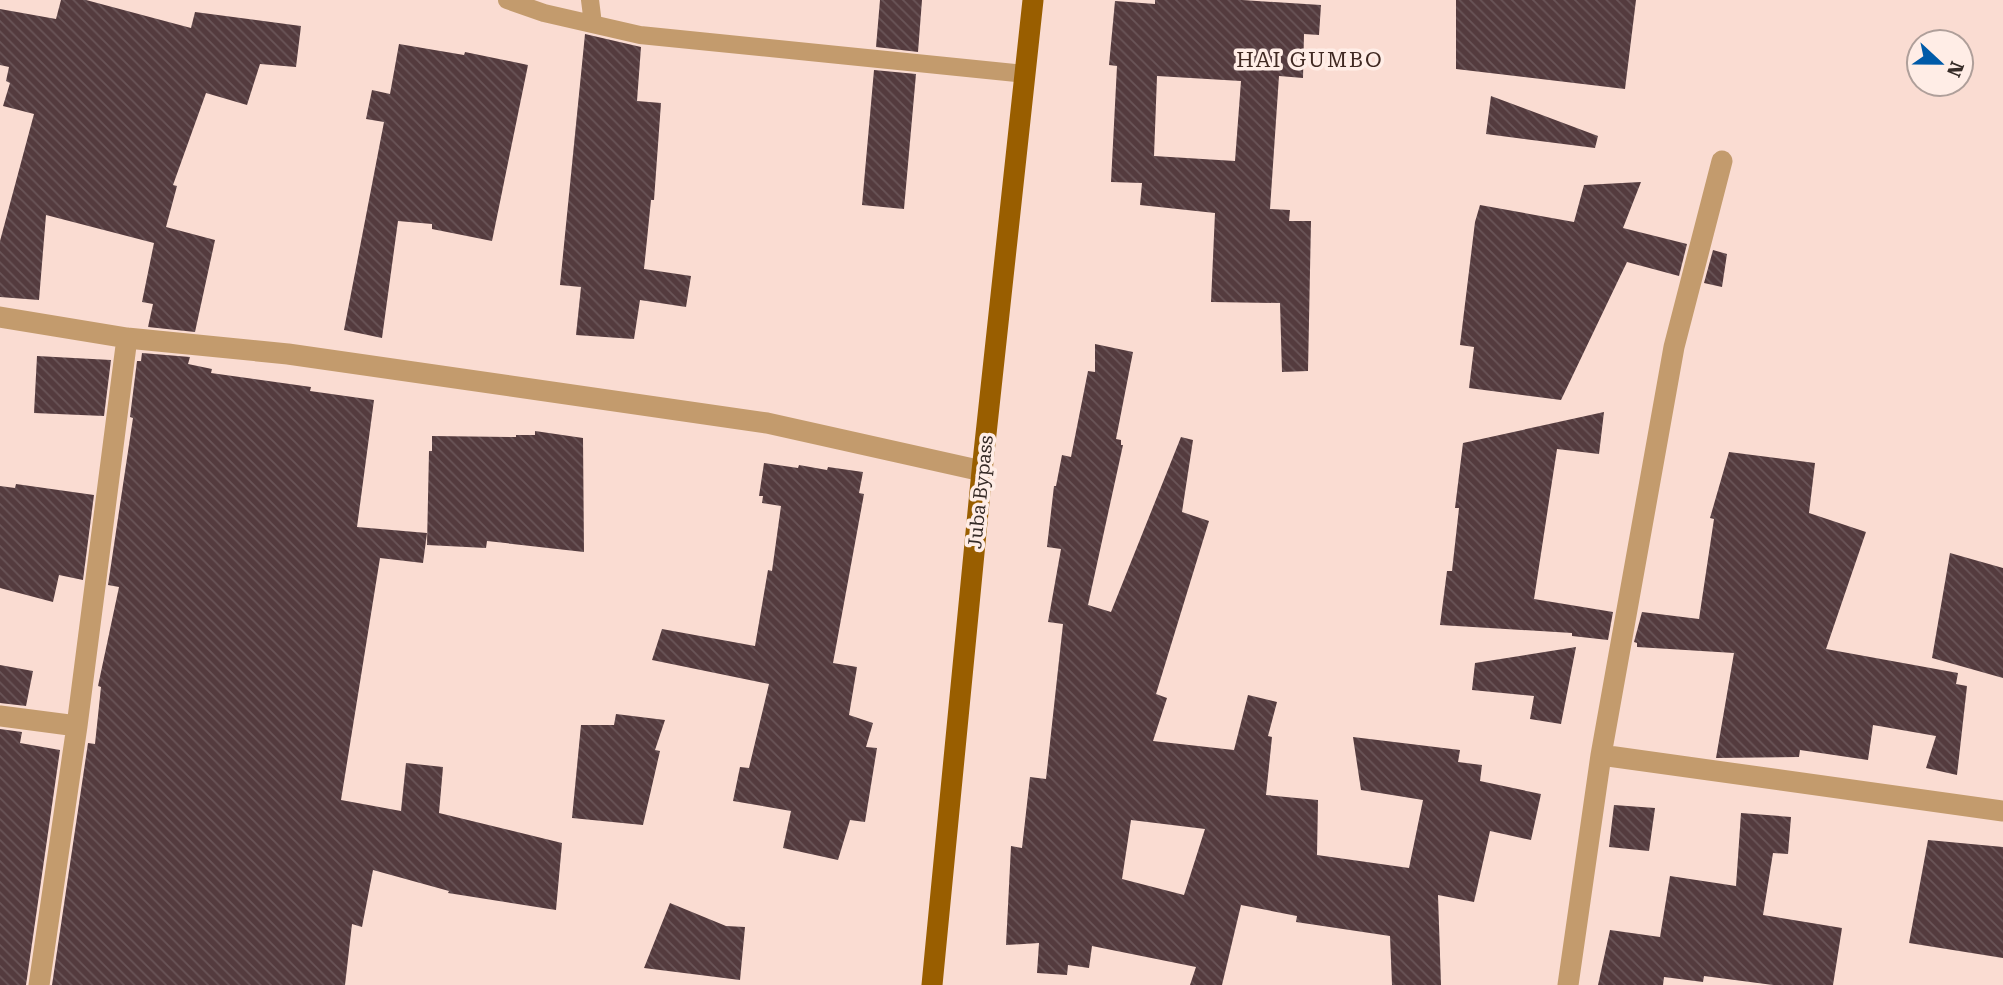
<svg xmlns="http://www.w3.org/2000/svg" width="2003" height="985" viewBox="0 0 2003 985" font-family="'Roboto Serif',serif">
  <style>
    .building { fill: url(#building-back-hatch); fill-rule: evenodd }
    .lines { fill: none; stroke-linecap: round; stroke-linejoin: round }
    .lane { stroke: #c39b6d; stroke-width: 18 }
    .street { stroke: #c39b6d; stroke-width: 21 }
    .primary { stroke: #995e00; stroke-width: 21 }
    .labels { text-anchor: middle; stroke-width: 7; stroke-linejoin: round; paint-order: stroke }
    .street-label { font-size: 19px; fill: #362b27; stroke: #ffede6 }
    .neighbourhood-label { font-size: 21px; letter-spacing: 2px; fill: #402922; stroke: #ffede6 }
  </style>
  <defs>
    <pattern id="building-back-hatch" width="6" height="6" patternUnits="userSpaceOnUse" patternTransform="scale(1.75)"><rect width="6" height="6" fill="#543b3e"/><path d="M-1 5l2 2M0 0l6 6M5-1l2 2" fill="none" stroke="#6a5558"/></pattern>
  </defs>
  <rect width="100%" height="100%" fill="#fadcd2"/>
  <path class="building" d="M 61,0 L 86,0 L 191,28 L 195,12 L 301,26 L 296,67 L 260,64 L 247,105 L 206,93 L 173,185 L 177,186 L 166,227 L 215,240 L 195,332 L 148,327 L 153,304 L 142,302 L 154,243 L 46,215 L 39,300 L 0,297 L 0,241 L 34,114 L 3,106 L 10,83 L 6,81 L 9,67 L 0,65 L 0,9 L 56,19 Z
    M 880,0 L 922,0 L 918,52 L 876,47 Z
    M 1155,0 L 1242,0 L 1321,5 L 1319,35 L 1304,34 L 1303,78 L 1279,76 L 1270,209 L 1290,210 L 1289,221 L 1311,221 L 1308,371 L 1282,372 L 1280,303 L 1211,302 L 1215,213 L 1140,205 L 1142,183 L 1111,182 L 1117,66 L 1109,65 L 1115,1 L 1155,4 ZM 1157,76 L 1241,81 L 1235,161 L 1154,156 Z
    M 1456,0 L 1636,0 L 1625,89 L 1456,69 Z
    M 585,34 L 641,47 L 637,101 L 661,103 L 654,200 L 651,200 L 644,269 L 691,276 L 686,307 L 640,300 L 634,339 L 576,335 L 581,287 L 560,285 Z
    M 399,44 L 464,55 L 465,52 L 528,65 L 492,241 L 432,229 L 432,224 L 398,221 L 382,338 L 344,330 L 384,122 L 366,119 L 372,90 L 390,94 Z
    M 874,70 L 916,74 L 904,209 L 862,205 Z
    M 1491,96 L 1598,136 L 1595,148 L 1486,134 Z
    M 1641,182 L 1623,228 L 1687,244 L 1679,276 L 1627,262 L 1561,400 L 1469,388 L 1474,347 L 1460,345 L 1475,222 L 1480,205 L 1574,222 L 1584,185 Z
    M 1713,250 L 1727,254 L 1722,287 L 1704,283 Z
    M 1095,344 L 1133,352 L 1116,439 L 1121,440 L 1121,445 L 1123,445 L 1088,605 L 1111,612 L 1181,437 L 1193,440 L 1182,512 L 1209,521 L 1156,694 L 1167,698 L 1153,741 L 1234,750 L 1248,695 L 1277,702 L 1268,736 L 1272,737 L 1266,795 L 1318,800 L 1317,855 L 1409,868 L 1423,800 L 1361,790 L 1353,737 L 1460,750 L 1458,762 L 1482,765 L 1480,781 L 1541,794 L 1531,840 L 1490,831 L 1474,902 L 1438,895 L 1441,985 L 1392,985 L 1390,936 L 1296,922 L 1297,916 L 1241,905 L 1222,985 L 1190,985 L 1196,967 L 1092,946 L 1089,968 L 1068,965 L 1067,975 L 1037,973 L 1039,943 L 1006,945 L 1011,846 L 1022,848 L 1030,777 L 1046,779 L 1063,624 L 1048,622 L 1061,549 L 1047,547 L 1054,486 L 1056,486 L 1062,455 L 1071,457 L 1088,371 L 1095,372 ZM 1131,820 L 1205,829 L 1184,895 L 1122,879 Z
    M 142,353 L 190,357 L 188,364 L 212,369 L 211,373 L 311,387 L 310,391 L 374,400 L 357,527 L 427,533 L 423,563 L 380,558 L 341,800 L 401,811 L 406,763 L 443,767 L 439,813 L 562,843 L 556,910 L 448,893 L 449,891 L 373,870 L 362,927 L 352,924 L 345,985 L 52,985 L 88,743 L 95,744 L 101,687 L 98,686 L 119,587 L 108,585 L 133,418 L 130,417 L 137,361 L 141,361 Z
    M 37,356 L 111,360 L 104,416 L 34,413 Z
    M 1604,412 L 1599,454 L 1557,449 L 1534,599 L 1613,612 L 1608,640 L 1572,636 L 1572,633 L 1440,625 L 1447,571 L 1452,571 L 1459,508 L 1455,508 L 1463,443 Z
    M 535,431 L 583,438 L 584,552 L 487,541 L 486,548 L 427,545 L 429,451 L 432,451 L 432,436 L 516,437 L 516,435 L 535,435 Z
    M 1729,452 L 1815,463 L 1809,513 L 1866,532 L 1826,649 L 1958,673 L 1956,684 L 1967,686 L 1957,775 L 1926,768 L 1936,736 L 1873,725 L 1868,760 L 1800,750 L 1799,757 L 1716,758 L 1734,653 L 1637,647 L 1637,643 L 1634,642 L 1642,612 L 1699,619 L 1714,519 L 1710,518 Z
    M 764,463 L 798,468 L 799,465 L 827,470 L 828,467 L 863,472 L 859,493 L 864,494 L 833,663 L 857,667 L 849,715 L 873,723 L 866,747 L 877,748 L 865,822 L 850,820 L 838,860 L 783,848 L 791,811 L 733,801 L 740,767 L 749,768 L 769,684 L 652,660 L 662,629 L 755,646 L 768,570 L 772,571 L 781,506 L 762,503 L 763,496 L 759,496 Z
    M 16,484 L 94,495 L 83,580 L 59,575 L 53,602 L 0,588 L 0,486 L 15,488 Z
    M 1950,553 L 2003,568 L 2003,678 L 1932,658 Z
    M 1576,647 L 1561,724 L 1530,719 L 1534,696 L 1472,690 L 1475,663 Z
    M 0,665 L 33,671 L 26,706 L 0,703 Z
    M 616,714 L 665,720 L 655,750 L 660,751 L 643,825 L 572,818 L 581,725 L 614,725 Z
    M 0,729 L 22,732 L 20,743 L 60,750 L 26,985 L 0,985 Z
    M 1614,805 L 1655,808 L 1649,851 L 1609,847 Z
    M 1741,813 L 1791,817 L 1788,854 L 1773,853 L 1763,915 L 1842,928 L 1833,985 L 1773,985 L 1704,976 L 1703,982 L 1664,977 L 1663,985 L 1598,985 L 1610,930 L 1660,937 L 1670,876 L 1736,886 Z
    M 1928,840 L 2003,847 L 2003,958 L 1909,943 Z
    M 670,903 L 726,926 L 745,927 L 740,980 L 644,968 Z"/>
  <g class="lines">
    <path class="lane" d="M 507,0 L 544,13 L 640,35 L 1026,74
      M 590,0 L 593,24"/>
    <path class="street" d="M 0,317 L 127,338 L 288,354 L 767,423 L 982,471
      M 0,716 L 77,726
      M 1601,755 L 2003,811
      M 39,985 L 77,726 L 127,338
      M 1568,985 L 1601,755 L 1674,347 L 1722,161"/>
    <path class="primary" d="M 932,985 L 982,471 L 1033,0"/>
  </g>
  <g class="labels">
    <g class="street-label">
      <text transform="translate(980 492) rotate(-84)" y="7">Juba Bypass</text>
    </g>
    <g class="neighbourhood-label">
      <text x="1310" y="67">HAI GUMBO</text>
    </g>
  </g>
  <g transform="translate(1940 63) rotate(112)"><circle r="33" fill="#ffede6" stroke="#af9f9a" stroke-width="2"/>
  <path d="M0-5L12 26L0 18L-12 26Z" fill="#005aa8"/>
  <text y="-10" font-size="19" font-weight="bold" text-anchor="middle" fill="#362b27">N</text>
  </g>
</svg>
